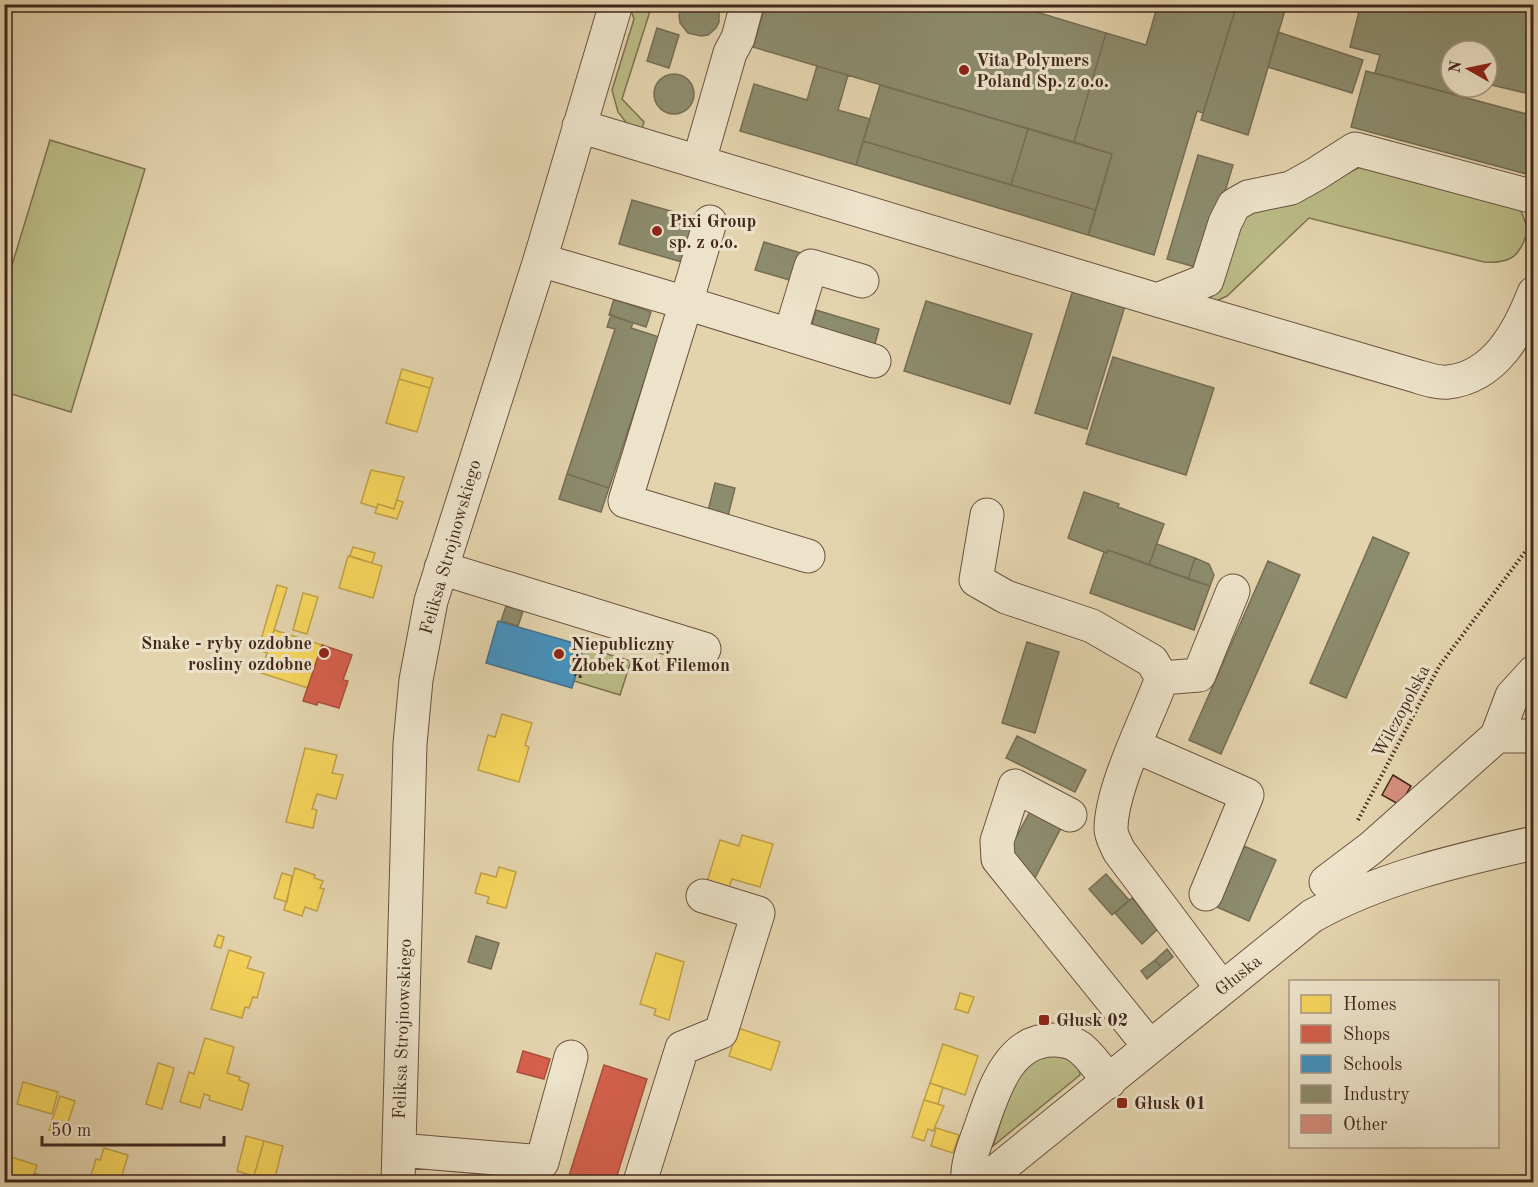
<svg xmlns="http://www.w3.org/2000/svg" width="1538" height="1187" viewBox="0 0 1538 1187" font-family="'Old Standard TT',serif">
  <style>
    .green { fill: #babb86; stroke: #7e7051; stroke-width: 1.5 }
    .homes { fill: #f6d55c; stroke: #c0a049; stroke-width: 1.5 }
    .shops { fill: #d6604d; stroke: #a94f3e; stroke-width: 1.5 }
    .schools { fill: #4393c3; stroke: #427291; stroke-width: 1.5 }
    .industry { fill: #8c8c6e; stroke: #766d55; stroke-width: 1.5 }
    .building { fill: #d68f7d; stroke: #41261c; stroke-width: 1.5 }
    .lines { fill: none; stroke-linecap: round; stroke-linejoin: round }
    .minor-casing { stroke: #6a5240; stroke-width: 35 }
    .path { stroke: #41261c; stroke-width: 4; stroke-dasharray: 1.5 3; stroke-linecap: butt }
    .minor { stroke: #ede3ca; stroke-width: 33 }
    .poi-dot { fill: #8f2418; stroke: #ede3ca; stroke-width: 2 }
    .labels { text-anchor: middle; stroke-width: 6; stroke-linejoin: round; paint-order: stroke }
    .poi-label { font-size: 18px; font-weight: bold; fill: #41261c; stroke: #ede3ca; text-anchor: start }
    .street-label { font-size: 18px; fill: #41261c; stroke: #ede3ca }
  </style>
  <rect width="100%" height="100%" fill="#e4d4ae"/>
  <filter id="stains"><feTurbulence type="fractalNoise" baseFrequency=".00333" numOctaves="4"/><feColorMatrix values="0 0 0 0 .2 0 0 0 0 .09 0 0 0 0 .02 0 0 0 .5 -.17"/></filter>
  <radialGradient id="worn" r=".72"><stop offset=".6" stop-color="#630" stop-opacity="0"/><stop offset="1" stop-color="#630" stop-opacity=".3"/></radialGradient>
  <path class="green" d="M 629,5 L 652,5 L 622,99 L 644,122 L 641,132 L 628,125 L 618,112 L 612,90 L 634,19 Z
    M 50,140 L 145,169 L 71,412 L 5,392 L 5,288 Z
    M 1360,167 L 1516,206 L 1521,211 L 1528,229 C 1521,256 1511,264 1484,262 L 1309,218 L 1227,296 L 1212,303 L 1204,294 L 1231,225 L 1248,214 L 1279,207 Z
    M 583,647 L 631,661 L 620,695 L 574,681 Z
    M 1045,1055 L 1067,1056 L 1079,1068 L 1080,1075 L 993,1146 L 1009,1095 L 1024,1068 Z"/>
  <path class="homes" d="M 402,369 L 433,378 L 430,388 L 399,379 Z
    M 399,379 L 430,388 L 417,432 L 386,423 Z
    M 371,470 L 404,477 L 394,509 L 378,504 L 377,508 L 361,503 Z
    M 397,500 L 403,502 L 397,519 L 375,513 L 378,504 L 394,509 Z
    M 353,547 L 375,553 L 372,563 L 350,556 Z
    M 348,556 L 382,566 L 373,598 L 339,588 Z
    M 277,585 L 287,588 L 267,653 L 258,650 Z
    M 303,593 L 318,597 L 307,634 L 293,630 Z
    M 274,630 L 322,645 L 308,688 L 261,673 Z
    M 502,714 L 532,723 L 525,745 L 529,747 L 519,782 L 478,770 L 488,735 L 495,737 Z
    M 305,748 L 337,755 L 332,773 L 343,775 L 336,799 L 317,794 L 312,809 L 317,810 L 313,828 L 286,822 Z
    M 742,835 L 773,844 L 760,887 L 732,879 L 728,891 L 706,885 L 720,840 L 739,846 Z
    M 499,867 L 516,872 L 506,908 L 487,903 L 489,897 L 475,893 L 481,873 L 496,877 Z
    M 295,868 L 315,875 L 314,878 L 323,881 L 320,888 L 324,889 L 317,911 L 305,907 L 302,916 L 284,910 Z
    M 282,873 L 292,876 L 287,902 L 274,898 Z
    M 218,935 L 224,937 L 221,948 L 214,946 Z
    M 229,950 L 251,957 L 247,968 L 264,973 L 257,998 L 253,997 L 249,1008 L 245,1007 L 242,1018 L 211,1009 Z
    M 656,953 L 684,962 L 669,1020 L 654,1015 L 656,1009 L 640,1004 Z
    M 960,993 L 974,997 L 968,1013 L 955,1009 Z
    M 738,1028 L 780,1042 L 771,1070 L 729,1056 Z
    M 205,1038 L 234,1047 L 227,1073 L 240,1077 L 239,1080 L 249,1084 L 242,1110 L 209,1100 L 210,1096 L 204,1094 L 200,1108 L 180,1102 L 189,1072 L 194,1074 Z
    M 943,1044 L 978,1056 L 965,1095 L 930,1083 Z
    M 158,1063 L 174,1068 L 162,1109 L 146,1104 Z
    M 23,1082 L 58,1092 L 52,1114 L 17,1104 Z
    M 930,1083 L 943,1087 L 938,1104 L 924,1100 Z
    M 60,1096 L 75,1101 L 64,1135 L 49,1130 Z
    M 924,1100 L 944,1106 L 933,1131 L 928,1129 L 924,1141 L 912,1137 Z
    M 936,1128 L 959,1135 L 953,1153 L 931,1146 Z
    M 246,1136 L 264,1141 L 254,1176 L 237,1171 Z
    M 264,1141 L 283,1146 L 274,1181 L 254,1176 Z
    M 104,1148 L 128,1155 L 120,1182 L 89,1182 L 96,1159 L 100,1160 Z
    M 4,1155 L 37,1165 L 32,1182 L 4,1182 Z
    M 34,1173 L 65,1182 L 32,1182 Z"/>
  <path class="shops" d="M 322,645 L 352,655 L 343,680 L 348,681 L 339,708 L 318,702 L 317,705 L 303,701 Z
    M 523,1051 L 550,1059 L 544,1079 L 517,1072 Z
    M 604,1065 L 647,1079 L 615,1182 L 567,1182 Z"/>
  <path class="schools" d="M 498,621 L 584,646 L 572,688 L 486,663 Z"/>
  <path class="industry" d="M 684,4 L 715,4 L 719,12 L 719,22 L 716,28 L 708,35 L 701,36 L 688,33 L 680,23 L 679,15 Z
    M 766,4 L 1010,4 L 1106,33 L 1074,142 L 753,47 Z
    M 1158,4 L 1237,4 L 1203,113 L 1197,111 L 1154,255 L 1088,235 L 1112,154 L 1074,142 L 1106,33 L 1146,45 Z
    M 1237,4 L 1278,4 L 1286,7 L 1248,135 L 1201,120 Z
    M 1361,4 L 1534,4 L 1534,95 L 1487,84 L 1487,51 L 1451,51 L 1451,87 L 1455,87 L 1453,94 L 1375,73 L 1380,55 L 1350,47 Z
    M 657,28 L 679,35 L 669,68 L 647,61 Z
    M 1278,32 L 1363,60 L 1352,93 L 1268,67 Z
    M 817,66 L 848,75 L 838,110 L 870,119 L 856,165 L 740,131 L 754,84 L 807,100 Z
    M 1366,71 L 1534,116 L 1534,176 L 1351,127 Z
    M654 94a20 20 0 1 1 40 0a20 20 0 1 1-40 0Z
    M 880,85 L 1028,129 L 1011,185 L 863,141 Z
    M 1028,129 L 1112,154 L 1096,210 L 1011,185 Z
    M 863,141 L 1096,210 L 1088,235 L 856,165 Z
    M 1198,155 L 1233,165 L 1202,269 L 1167,259 Z
    M 632,200 L 695,218 L 682,262 L 619,244 Z
    M 764,242 L 801,253 L 793,281 L 755,270 Z
    M 1073,290 L 1125,306 L 1087,429 L 1035,413 Z
    M 614,299 L 651,312 L 646,327 L 609,315 Z
    M 926,301 L 1032,334 L 1010,404 L 904,371 Z
    M 816,310 L 879,329 L 873,351 L 810,332 Z
    M 611,315 L 633,323 L 631,328 L 659,337 L 609,488 L 567,474 L 615,329 L 607,327 Z
    M 1113,357 L 1214,388 L 1186,475 L 1086,444 Z
    M 567,474 L 609,488 L 601,512 L 559,499 Z
    M 715,483 L 735,488 L 728,516 L 708,511 Z
    M 1084,492 L 1119,504 L 1118,507 L 1164,524 L 1149,565 L 1108,550 L 1107,553 L 1104,552 L 1068,538 Z
    M 1373,537 L 1409,553 L 1346,698 L 1310,683 Z
    M 1157,544 L 1195,558 L 1188,579 L 1149,565 Z
    M 1108,550 L 1210,586 L 1194,630 L 1090,593 L 1104,552 L 1107,553 Z
    M 1195,558 L 1209,564 L 1214,575 L 1210,586 L 1188,579 Z
    M 1268,561 L 1300,575 L 1221,754 L 1189,740 Z
    M 506,606 L 523,611 L 518,626 L 501,621 Z
    M 1027,642 L 1059,652 L 1035,733 L 1002,723 Z
    M 1017,736 L 1086,770 L 1075,792 L 1006,758 Z
    M 1031,810 L 1062,826 L 1035,878 L 1003,861 Z
    M 1244,846 L 1276,860 L 1249,921 L 1217,907 Z
    M 1106,874 L 1129,900 L 1112,915 L 1089,889 Z
    M 1132,898 L 1158,929 L 1142,944 L 1115,913 Z
    M 476,936 L 499,943 L 491,969 L 468,962 Z
    M 1167,949 L 1173,957 L 1161,967 L 1155,960 Z
    M 1155,960 L 1161,967 L 1147,979 L 1141,971 Z"/>
  <path class="building" d="M 1393,775 L 1411,786 L 1400,805 L 1382,795 Z"/>
  <g class="lines">
    <g class="minor-casing">
      <path id="minor" d="M 579,126 L 1157,300 L 1207,280 L 1225,223 L 1234,205 L 1248,197 L 1291,188 L 1316,174 L 1355,149 L 1534,197
        M 699,161 L 730,53 L 738,38 L 747,4
        M 710,222 L 686,303 L 874,361
        M 540,260 L 686,303 L 625,501 L 808,556
        M 1157,300 L 1416,376 C 1426,379 1437,383 1448,382 C 1495,377 1519,332 1534,293
        M 790,335 L 811,266 L 862,281
        M 987,515 L 976,580 L 1006,597 L 1092,626 L 1152,661 L 1162,678 C 1147,719 1111,788 1111,829 C 1111,836 1116,844 1119,851 L 1212,975 L 1224,987
        M 441,568 L 704,649
        M 1162,678 L 1199,675 L 1233,591
        M 1497,736 L 1534,736
        M 1135,746 L 1247,795 L 1206,894
        M 1070,815 L 1015,786 L 997,841 L 998,859 L 1150,1047
        M 1326,882 L 1371,848 L 1497,736 L 1512,696 L 1534,672
        M 399,1150 L 542,1162 L 571,1057
        M 398,1182 L 410,744 L 416,680 L 431,601 L 540,260 L 616,4
        M 640,1182 L 682,1048 L 721,1032 L 758,913 L 703,896
        M 968,1182 C 966,1162 977,1140 983,1121 C 995,1087 1010,1040 1053,1040 C 1062,1040 1071,1041 1079,1047 C 1091,1056 1100,1070 1109,1082
        M 983,1182 L 1312,916 C 1380,878 1458,860 1534,843"/>
    </g>
    <path class="path" d="M 575,674 L 580,676 L 586,656
      M 1358,820 L 1440,665 L 1534,540"/>
    <use href="#minor" class="minor"/>
  </g>
  <g class="poi-dot">
    <circle cx="964" cy="70" r="6"/>
    <circle cx="657" cy="231" r="6"/>
    <circle cx="324" cy="653" r="6"/>
    <circle cx="559" cy="654" r="6"/>
    <rect x="1038" y="1014" width="12" height="12" rx="3"/>
    <rect x="1116" y="1097" width="12" height="12" rx="3"/>
  </g>
  <g class="labels">
    <g class="poi-label">
      <text x="976" y="66">Vita Polymers<tspan x="976" dy="21">Poland Sp. z o.o.</tspan></text>
      <text x="669" y="227">Pixi Group<tspan x="669" dy="21">sp. z o.o.</tspan></text>
      <text x="312" y="649" text-anchor="end">Snake - ryby ozdobne<tspan x="312" dy="21">rosliny ozdobne</tspan></text>
      <text x="571" y="650">Niepubliczny<tspan x="571" dy="21">Żłobek Kot Filemon</tspan></text>
      <text x="1056" y="1026">Głusk 02</text>
      <text x="1134" y="1109">Głusk 01</text>
    </g>
    <g class="street-label">
      <text transform="translate(450 547) rotate(-74)" y="6">Feliksa Strojnowskiego</text>
      <text transform="translate(1401 711) rotate(-62)" y="6">Wilczopolska</text>
      <text transform="translate(1238 975) rotate(-39)" y="6">Głuska</text>
      <text transform="translate(402 1029) rotate(-88)" y="6">Feliksa Strojnowskiego</text>
    </g>
  </g>
  <rect width="1538" height="1187" fill="none" stroke="#e4d4ae" stroke-width="24"/>
  <rect x="6" y="6" width="1526" height="1175" fill="none" stroke="#41261c" stroke-width="3"/>
  <rect x="12" y="12" width="1514" height="1163" fill="none" stroke="#41261c" stroke-width="1.5"/>
  <rect x="1289" y="980" width="210" height="168" fill="#ede3ca" stroke="#a89784" stroke-width="1.5"/>
  <rect x="1301" y="995" width="30" height="18" fill="#f6d55c" stroke="#a89784" stroke-width="1.5"/>
  <text x="1343" y="1010" font-size="18" fill="#41261c">Homes</text>
  <rect x="1301" y="1025" width="30" height="18" fill="#d6604d" stroke="#a89784" stroke-width="1.5"/>
  <text x="1343" y="1040" font-size="18" fill="#41261c">Shops</text>
  <rect x="1301" y="1055" width="30" height="18" fill="#4393c3" stroke="#a89784" stroke-width="1.5"/>
  <text x="1343" y="1070" font-size="18" fill="#41261c">Schools</text>
  <rect x="1301" y="1085" width="30" height="18" fill="#8c8c6e" stroke="#a89784" stroke-width="1.5"/>
  <text x="1343" y="1100" font-size="18" fill="#41261c">Industry</text>
  <rect x="1301" y="1115" width="30" height="18" fill="#d68f7d" stroke="#a89784" stroke-width="1.5"/>
  <text x="1343" y="1130" font-size="18" fill="#41261c">Other</text>
  <g transform="translate(1469 69) rotate(279)"><circle r="28" fill="#ede3ca" stroke="#a89784" stroke-width="1.5"/>
  <path d="M0-4.5L10 22L0 15L-10 22Z" fill="#8f2418"/>
  <text y="-9" font-size="16" font-weight="bold" text-anchor="middle" fill="#41261c">N</text>
  </g>
  <path d="M42 1136v9h182v-9" fill="none" stroke="#41261c" stroke-width="3"/>
  <text x="51" y="1136" font-size="18" fill="#41261c" stroke="#ede3ca" stroke-width="4.5" paint-order="stroke">50 m</text>
  <rect width="100%" height="100%" filter="url(#stains)"/>
  <rect width="100%" height="100%" fill="url(#worn)"/>
</svg>
